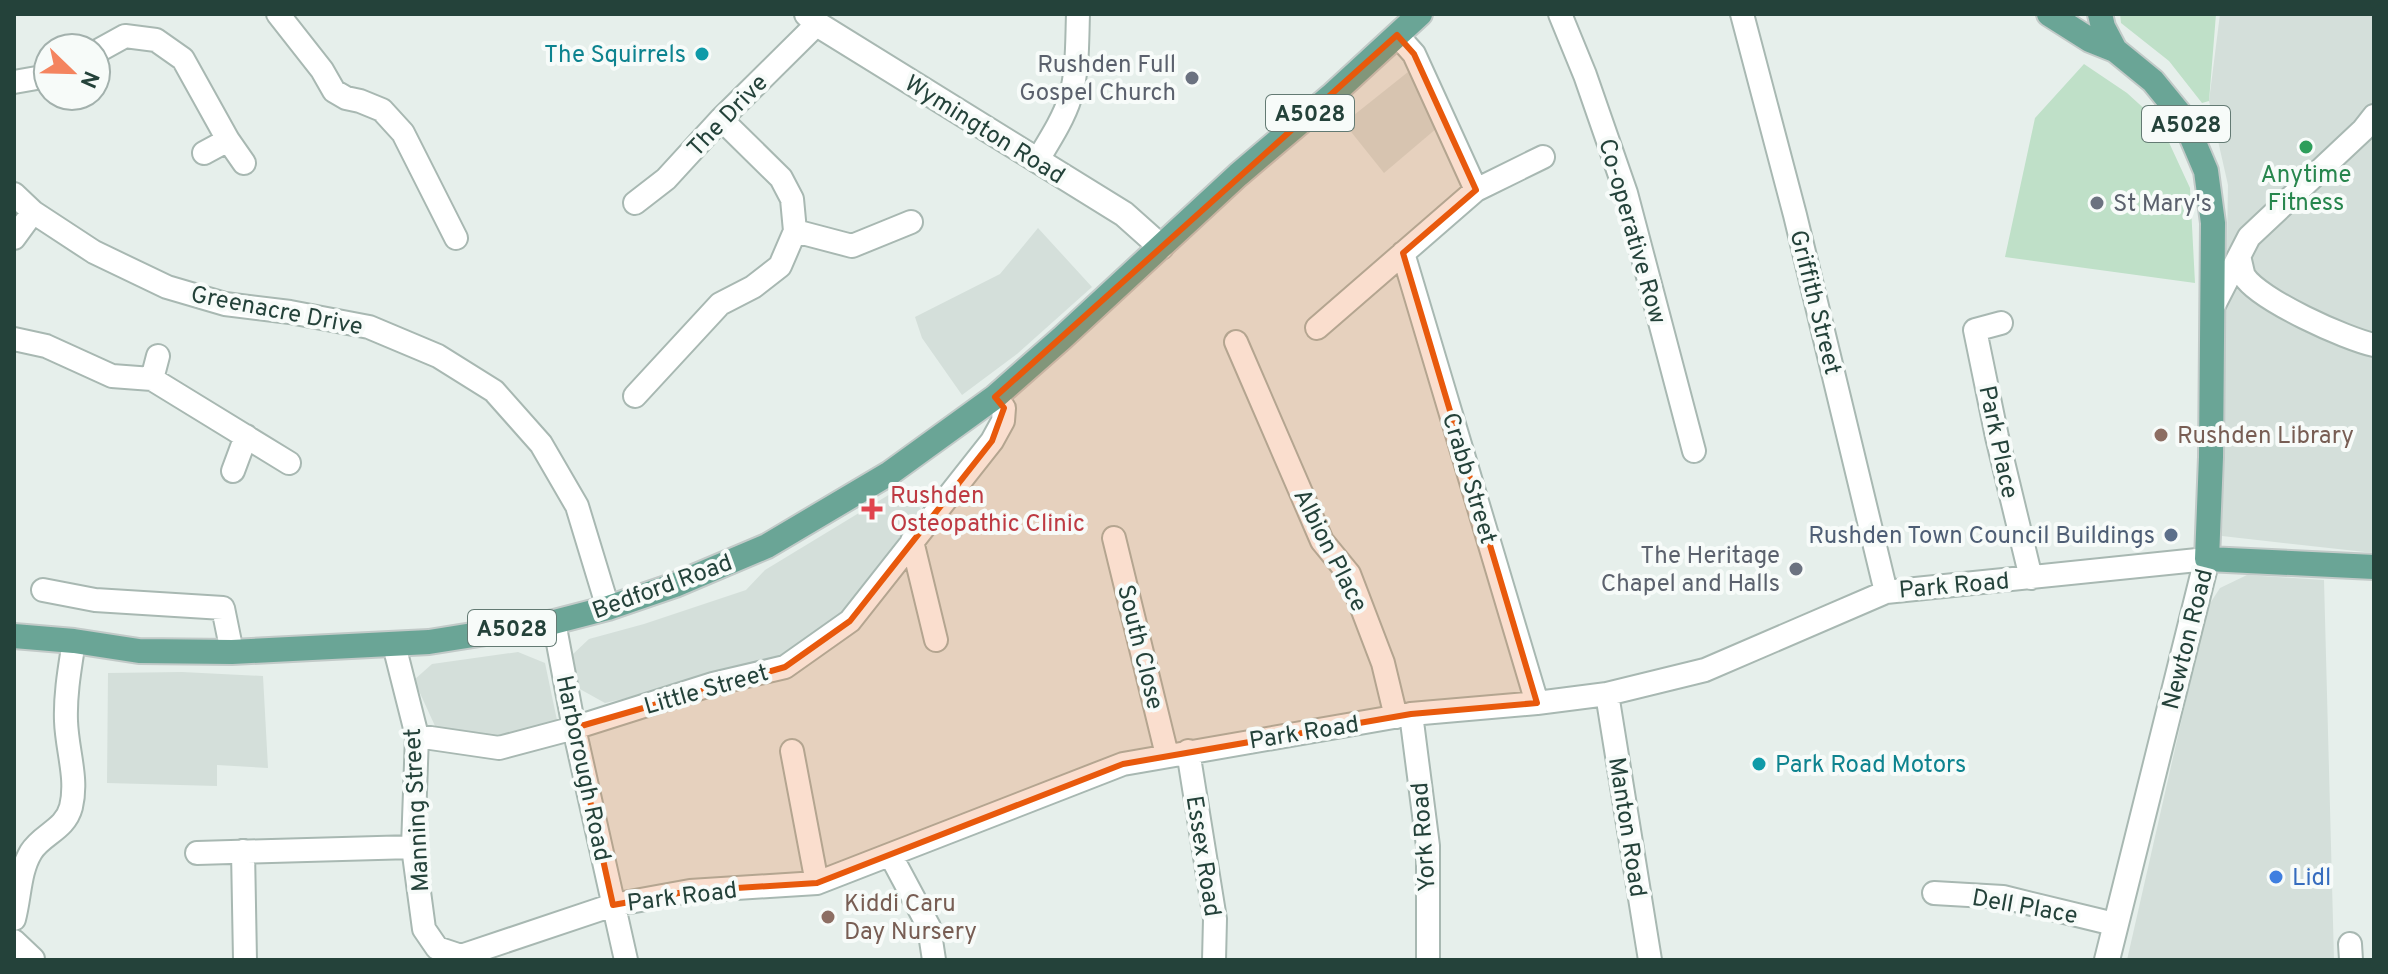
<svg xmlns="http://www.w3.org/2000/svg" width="2388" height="974" viewBox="0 0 2388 974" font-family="Overpass,sans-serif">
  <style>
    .built { fill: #d4dfda }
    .green { fill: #bfe0c8 }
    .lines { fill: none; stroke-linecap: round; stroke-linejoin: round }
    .minor-casing { stroke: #a8b8b2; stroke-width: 26 }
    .tertiary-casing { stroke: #a8b8b2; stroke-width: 28 }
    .primary-casing { stroke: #c2cac8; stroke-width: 28 }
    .minor { stroke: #fff; stroke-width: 22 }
    .tertiary { stroke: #fff; stroke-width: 24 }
    .primary { stroke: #6aa596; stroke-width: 24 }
    .marked { fill: #e8590c; fill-opacity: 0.2; stroke: #e8590c; stroke-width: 6; stroke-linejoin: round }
    .culture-dot { fill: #0f9aa8; stroke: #f7fbf9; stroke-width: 3 }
    .worship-dot { fill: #6b7280; stroke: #f7fbf9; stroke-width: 3 }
    .leisure-dot { fill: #2e9e5b; stroke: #f7fbf9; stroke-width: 3 }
    .education-dot { fill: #8d6e63; stroke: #f7fbf9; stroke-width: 3 }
    .health-dot { fill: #e0444e; stroke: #f7fbf9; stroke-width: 3 }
    .service-dot { fill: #5c6f8a; stroke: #f7fbf9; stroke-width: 3 }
    .shop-dot { fill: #3f7fe0; stroke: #f7fbf9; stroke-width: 3 }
    .labels { text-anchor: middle; stroke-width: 8; stroke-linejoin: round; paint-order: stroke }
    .shield { fill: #f7fbf9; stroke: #637a73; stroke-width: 2 }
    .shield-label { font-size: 22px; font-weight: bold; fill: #24423a }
    .culture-label { font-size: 24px; fill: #0d838f; stroke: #f7fbf9; text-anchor: end }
    .worship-label { font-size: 24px; fill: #5b616d; stroke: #f7fbf9; text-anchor: end }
    .street-label { font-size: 24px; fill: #24423a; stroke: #f7fbf9 }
    .leisure-label { font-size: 24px; fill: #27864d; stroke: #f7fbf9 }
    .education-label { font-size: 24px; fill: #785e54; stroke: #f7fbf9; text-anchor: start }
    .health-label { font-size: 24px; fill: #be3a42; stroke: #f7fbf9; text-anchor: start }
    .service-label { font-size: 24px; fill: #4e5e75; stroke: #f7fbf9; text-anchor: end }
    .shop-label { font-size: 24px; fill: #366cbe; stroke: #f7fbf9; text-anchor: start }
  </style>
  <rect width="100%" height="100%" fill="#e6efeb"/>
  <path class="built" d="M 2220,14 L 2374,14 L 2374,553 L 2222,536 L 2228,185 L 2209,101 Z
    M 1408,72 L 1437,128 L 1384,173 L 1344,123 Z
    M 1038,228 L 1092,287 L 1017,354 L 962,395 L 922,338 L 915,317 L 1000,274 Z
    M 905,485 L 924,514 L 849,617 L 782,659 L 684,685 L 605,703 L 578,688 L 573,654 L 589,639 L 644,624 L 746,590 L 765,570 Z
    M 2247,575 L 2324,580 L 2334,960 L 2127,960 L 2207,608 L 2220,588 Z
    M 518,652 L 545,663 L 558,725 L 508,739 L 450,736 L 435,726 L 414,680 L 432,664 Z
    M 182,672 L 263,676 L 268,768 L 217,765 L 217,786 L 107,783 L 108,673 Z"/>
  <path class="green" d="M 2120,14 L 2216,14 L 2209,101 L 2202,103 L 2169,61 L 2121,23 Z
    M 2084,64 L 2127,93 L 2160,123 L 2190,188 L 2195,283 L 2005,257 L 2035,118 Z"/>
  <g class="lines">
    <g class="minor-casing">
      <path id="minor" d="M 278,14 L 322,70 L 334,91 L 346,98 L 360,101 L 382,110 L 403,133 L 456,238
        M 1560,14 L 1585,75 L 1626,193 L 1694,451
        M 1742,14 L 1795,215 L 1886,592
        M 1397,35 L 1414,54 L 1476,190
        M 96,52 L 125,36 L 156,40 L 183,59 L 228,140 L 244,163
        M 14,82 L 48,76
        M 204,153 L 228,140
        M 1037,161 C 1049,141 1063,120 1070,98 C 1078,71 1077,42 1078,14
        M 14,194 L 33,212 L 94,252 L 167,287 L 225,304 L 290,312 L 369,327 L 438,356 L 494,391 L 541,444 L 577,506 L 608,608
        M 635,203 L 666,179 L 721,119 L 817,24
        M 795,231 L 852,246 L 911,222
        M 14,238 L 33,212
        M 1403,253 L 1537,703
        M 2239,257 C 2241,262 2242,271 2244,276 C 2259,300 2346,339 2374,345
        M 2212,309 L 2249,237 L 2363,130 L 2374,116
        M 2001,323 L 1975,330 L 1997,437 L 2031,578
        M 1317,328 L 1476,190 L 1543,157
        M 14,339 L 46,346 L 112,376 L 152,379 L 289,463
        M 1236,342 L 1322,541 L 1349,574 L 1383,663 L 1396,717
        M 152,379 L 158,356
        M 635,396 L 720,304 L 753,287 L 780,266 L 795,231 L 792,199 L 781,178 L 721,119
        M 233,471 L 246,436
        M 1114,538 L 1167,755
        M 912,541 L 936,640
        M 43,590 L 95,600 L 223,608 L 232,652
        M 554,622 L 574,728 L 626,960
        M 394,645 L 417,736 L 413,847 L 424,929 L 437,948 L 461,956 L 613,905 L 690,891 L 817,883 L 1123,764 L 1411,714 L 1537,703 L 1607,694 L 1705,670 L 1886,592 L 2207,559
        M 1607,694 L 1650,960
        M 1411,714 L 1428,846 L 1428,960
        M 417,736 L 499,748 L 574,728 L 713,684 L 785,667 L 850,621 L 992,441 L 1003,421 L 1004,408 L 995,397
        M 792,751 L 817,883
        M 1188,751 L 1215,919 L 1214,960
        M 243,851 L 245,960
        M 197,853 L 413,847
        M 891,856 L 929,927 L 934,960
        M 1934,893 L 2003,897 L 2114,924
        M 14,919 C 20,897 19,872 31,852 C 42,834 65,830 71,807 C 78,778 67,751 66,721 C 65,694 70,667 74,641
        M 14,941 L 33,959
        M 2350,944 L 2351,960"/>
    </g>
    <g class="tertiary-casing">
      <path id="tertiary" d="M 807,14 L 817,24 L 1124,214 L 1161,247
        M 2107,960 L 2207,559"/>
    </g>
    <g class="primary-casing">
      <path id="primary" d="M 2049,14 L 2090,40 L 2115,50 L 2153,81 L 2184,119 L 2206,171 L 2213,223 L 2211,457 L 2207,559 L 2374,567
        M 2100,14 L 2103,27 L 2115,50
        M 14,636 L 74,641 L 139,651 L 232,652 L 429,642 L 554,622 L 608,608 L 675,585 L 767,546 L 890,473 L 995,397 L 1062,338 L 1238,175 L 1331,96 L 1420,14"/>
    </g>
    <use href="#minor" class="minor"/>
    <use href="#tertiary" class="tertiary"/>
    <use href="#primary" class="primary"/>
  </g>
  <path class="marked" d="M 1397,35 L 1414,54 L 1476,190 L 1403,253 L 1537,703 L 1411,714 L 1123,764 L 817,883 L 690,891 L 613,905 L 574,728 L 785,667 L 850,621 L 992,441 L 1004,408 L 995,397 Z"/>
  <g class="culture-dot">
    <circle cx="702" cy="54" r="8"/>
    <circle cx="1759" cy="764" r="8"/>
  </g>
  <g class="worship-dot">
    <circle cx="1192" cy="78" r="8"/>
    <circle cx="2097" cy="203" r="8"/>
    <circle cx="1796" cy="569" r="8"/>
  </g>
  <circle class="leisure-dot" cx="2306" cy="147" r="8"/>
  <g class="education-dot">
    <circle cx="2161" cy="435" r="8"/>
    <circle cx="828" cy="917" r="8"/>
  </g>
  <path class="health-dot" d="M868 497h8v8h8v8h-8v8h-8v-8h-8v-8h8z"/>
  <circle class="service-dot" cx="2171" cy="535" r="8"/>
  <circle class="shop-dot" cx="2276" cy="877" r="8"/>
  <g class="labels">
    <g class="shield">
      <rect x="1266" y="95" width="88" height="36" rx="6"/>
      <rect x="2142" y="106" width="88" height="36" rx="6"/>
      <rect x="468" y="610" width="88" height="36" rx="6"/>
    </g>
    <g class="shield-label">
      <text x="1310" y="121">A5028</text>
      <text x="2186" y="132">A5028</text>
      <text x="512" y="636">A5028</text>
    </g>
    <g class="culture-label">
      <text x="686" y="62">The Squirrels</text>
      <text x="1775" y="772" text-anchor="start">Park Road Motors</text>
    </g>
    <g class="worship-label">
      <text x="1176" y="72">Rushden Full<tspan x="1176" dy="28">Gospel Church</tspan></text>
      <text x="2113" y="211" text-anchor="start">St Mary's</text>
      <text x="1780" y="563">The Heritage<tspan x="1780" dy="28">Chapel and Halls</tspan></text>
    </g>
    <g class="street-label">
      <text transform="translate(727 115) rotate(-46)" y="8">The Drive</text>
      <text transform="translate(985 129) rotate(32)" y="8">Wymington Road</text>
      <text transform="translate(1633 231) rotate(74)" y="8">Co-operative Row</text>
      <text transform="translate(1816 302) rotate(76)" y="8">Griffith Street</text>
      <text transform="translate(277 310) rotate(11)" y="8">Greenacre Drive</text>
      <text transform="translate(1999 442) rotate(78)" y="8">Park Place</text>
      <text transform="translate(1470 478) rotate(73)" y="8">Crabb Street</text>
      <text transform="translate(1331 550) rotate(63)" y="8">Albion Place</text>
      <text transform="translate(1954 585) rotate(-5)" y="8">Park Road</text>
      <text transform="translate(662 586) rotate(-20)" y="8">Bedford Road</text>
      <text transform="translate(2187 639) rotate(-76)" y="8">Newton Road</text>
      <text transform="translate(1141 647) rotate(76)" y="8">South Close</text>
      <text transform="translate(706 689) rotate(-16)" y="8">Little Street</text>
      <text transform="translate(1304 732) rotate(-9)" y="8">Park Road</text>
      <text transform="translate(584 768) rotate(78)" y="8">Harborough Road</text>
      <text transform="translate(416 810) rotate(-93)" y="8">Manning Street</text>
      <text transform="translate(1628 827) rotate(81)" y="8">Manton Road</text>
      <text transform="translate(1423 837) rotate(-94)" y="8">York Road</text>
      <text transform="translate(1204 856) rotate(81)" y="8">Essex Road</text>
      <text transform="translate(682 896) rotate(-7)" y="8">Park Road</text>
      <text transform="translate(2025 906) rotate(10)" y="8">Dell Place</text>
    </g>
    <g class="leisure-label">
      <text x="2306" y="182">Anytime<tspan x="2306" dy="28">Fitness</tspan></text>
    </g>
    <g class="education-label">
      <text x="2177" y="443">Rushden Library</text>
      <text x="844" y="911">Kiddi Caru<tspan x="844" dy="28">Day Nursery</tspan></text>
    </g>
    <g class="health-label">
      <text x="890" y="503">Rushden<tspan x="890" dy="28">Osteopathic Clinic</tspan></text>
    </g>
    <g class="service-label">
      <text x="2155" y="543">Rushden Town Council Buildings</text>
    </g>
    <g class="shop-label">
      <text x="2292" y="885">Lidl</text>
    </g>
  </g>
  <rect width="2388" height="974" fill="none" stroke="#24423a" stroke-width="32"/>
  <g transform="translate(72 72) rotate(113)"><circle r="38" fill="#f7fbf9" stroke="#a3b1ad" stroke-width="2"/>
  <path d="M0-6L14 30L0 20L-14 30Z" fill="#f4845f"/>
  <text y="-12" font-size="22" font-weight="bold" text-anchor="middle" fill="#24423a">N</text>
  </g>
</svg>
